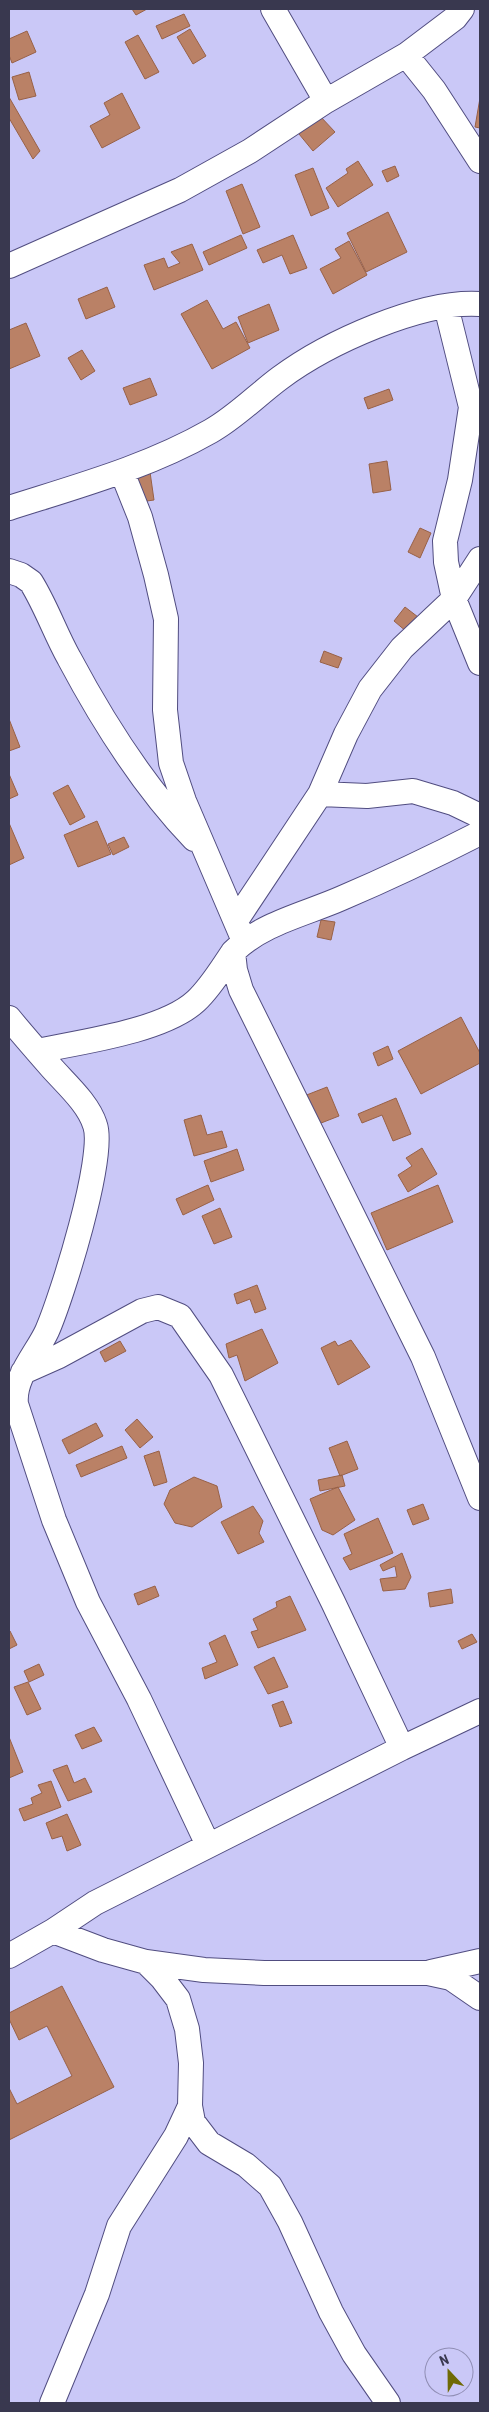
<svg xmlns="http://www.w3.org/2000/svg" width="489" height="2412" viewBox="0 0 489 2412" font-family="'Roboto Condensed',sans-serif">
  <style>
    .building { fill: #ba8166; stroke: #986147 }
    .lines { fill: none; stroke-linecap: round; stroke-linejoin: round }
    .minor-casing { stroke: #514d80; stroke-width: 26 }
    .minor { stroke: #fff; stroke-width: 24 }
  </style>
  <rect width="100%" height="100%" fill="#cac8f7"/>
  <path class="building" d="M 132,9 L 147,9 L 136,15 Z
    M 184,14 L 190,26 L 162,39 L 156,26 Z
    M 190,29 L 206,56 L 193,64 L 177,37 Z
    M 27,31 L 36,52 L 12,63 L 9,55 L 9,39 Z
    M 138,35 L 159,72 L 145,79 L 125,42 Z
    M 29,72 L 36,96 L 19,100 L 12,77 Z
    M 122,93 L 140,128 L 102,148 L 90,126 L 110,115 L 104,103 Z
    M 9,97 L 40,151 L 33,159 L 9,118 Z
    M 480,98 L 480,128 L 475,127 Z
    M 320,116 L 335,132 L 313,151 L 299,134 Z
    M 358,161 L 373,185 L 338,207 L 326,188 L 348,173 L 346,169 Z
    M 395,166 L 399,176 L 387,182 L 382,171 Z
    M 313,168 L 329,208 L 311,216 L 295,175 Z
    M 242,184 L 260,227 L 243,234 L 226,191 Z
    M 388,212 L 407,252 L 366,272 L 347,233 Z
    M 241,235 L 247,248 L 209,265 L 203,252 Z
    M 293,235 L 307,268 L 290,274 L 282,255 L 263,263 L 257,250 Z
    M 349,241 L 367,275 L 333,294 L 320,269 L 341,258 L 335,249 Z
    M 192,244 L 203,270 L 154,290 L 144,265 L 164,258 L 168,268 L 180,263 L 171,252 Z
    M 107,287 L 115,307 L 86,319 L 78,299 Z
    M 207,300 L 223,329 L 236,322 L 250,348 L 212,369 L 181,314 Z
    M 269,304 L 279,330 L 248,343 L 238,317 Z
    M 26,323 L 40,356 L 9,369 L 9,330 Z
    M 82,350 L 95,371 L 81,380 L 68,358 Z
    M 150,378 L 157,395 L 130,405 L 123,388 Z
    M 389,389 L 393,400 L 368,409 L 364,398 Z
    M 387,461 L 391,490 L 373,493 L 369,464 Z
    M 150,472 L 154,500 L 140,502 L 135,475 Z
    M 420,528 L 431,533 L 420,558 L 408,552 Z
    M 405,607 L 418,617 L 407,632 L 394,621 Z
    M 324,651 L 342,658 L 338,668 L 320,662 Z
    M 9,719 L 20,747 L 9,751 Z
    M 9,774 L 18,795 L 9,799 Z
    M 68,785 L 85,817 L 70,825 L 53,793 Z
    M 97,821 L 111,854 L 78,867 L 64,835 Z
    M 9,823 L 24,858 L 9,865 Z
    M 124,837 L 129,847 L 113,855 L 108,844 Z
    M 321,920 L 335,922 L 331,940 L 317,937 Z
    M 461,1017 L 480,1053 L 480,1063 L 421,1094 L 398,1051 Z
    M 388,1046 L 393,1059 L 378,1066 L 373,1053 Z
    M 327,1087 L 339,1116 L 316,1125 L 304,1096 Z
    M 396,1098 L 411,1134 L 393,1141 L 382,1115 L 362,1123 L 358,1114 Z
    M 201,1115 L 207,1135 L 222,1131 L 227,1147 L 194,1156 L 184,1120 Z
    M 422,1148 L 437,1174 L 408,1192 L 398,1175 L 412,1166 L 406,1158 Z
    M 237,1149 L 244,1170 L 211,1182 L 204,1161 Z
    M 208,1185 L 214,1200 L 183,1215 L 176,1199 Z
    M 438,1185 L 453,1222 L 387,1250 L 371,1213 Z
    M 220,1208 L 232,1237 L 214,1244 L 202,1216 Z
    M 257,1285 L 266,1309 L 255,1313 L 250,1299 L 237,1304 L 234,1294 Z
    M 262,1329 L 278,1363 L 245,1381 L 237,1355 L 229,1358 L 226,1344 Z
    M 351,1340 L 370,1367 L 338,1385 L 321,1348 L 335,1341 L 338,1346 Z
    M 120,1341 L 126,1351 L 105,1362 L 100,1352 Z
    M 137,1419 L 153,1437 L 140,1448 L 125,1430 Z
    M 96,1423 L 103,1436 L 69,1454 L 62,1440 Z
    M 347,1441 L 358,1469 L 340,1476 L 329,1448 Z
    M 122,1446 L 127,1458 L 81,1477 L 76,1465 Z
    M 159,1451 L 167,1482 L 154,1486 L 144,1456 Z
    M 342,1475 L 345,1486 L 320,1491 L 318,1480 Z
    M 194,1477 L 217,1486 L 222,1507 L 192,1527 L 175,1523 L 164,1504 L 170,1490 Z
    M 338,1487 L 355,1520 L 333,1535 L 322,1530 L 310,1499 Z
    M 423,1504 L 429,1519 L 413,1525 L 407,1510 Z
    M 253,1506 L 263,1521 L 259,1533 L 264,1542 L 238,1554 L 221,1522 Z
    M 378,1518 L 393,1553 L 350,1570 L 343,1558 L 352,1554 L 344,1534 Z
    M 402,1553 L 411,1577 L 405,1589 L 383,1591 L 380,1579 L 397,1577 L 395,1566 L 383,1571 L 380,1565 Z
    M 155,1586 L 159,1596 L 138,1605 L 134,1594 Z
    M 451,1589 L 453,1603 L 430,1607 L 428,1593 Z
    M 290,1596 L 306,1630 L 258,1648 L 251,1632 L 258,1630 L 253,1619 L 277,1607 L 276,1602 Z
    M 10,1631 L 17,1645 L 9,1649 L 9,1632 Z
    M 472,1634 L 477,1642 L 462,1649 L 458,1641 Z
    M 225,1635 L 238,1665 L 205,1679 L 202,1668 L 217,1662 L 209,1643 Z
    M 274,1657 L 288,1687 L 268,1694 L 254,1667 Z
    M 39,1664 L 44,1675 L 29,1682 L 24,1671 Z
    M 28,1682 L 41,1709 L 27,1715 L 14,1687 Z
    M 283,1701 L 292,1723 L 280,1727 L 272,1705 Z
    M 94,1727 L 102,1741 L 82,1749 L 75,1735 Z
    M 9,1737 L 23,1772 L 9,1778 Z
    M 67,1765 L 74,1783 L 85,1778 L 92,1792 L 68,1801 L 53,1770 Z
    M 51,1781 L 61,1807 L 24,1821 L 19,1809 L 33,1804 L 31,1798 L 42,1793 L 38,1785 Z
    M 67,1814 L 81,1845 L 67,1851 L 62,1836 L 52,1839 L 46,1823 Z
    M 62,1986 L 114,2087 L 9,2140 L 9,2088 L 17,2104 L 72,2076 L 47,2026 L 19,2040 L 9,2019 L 9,2013 Z"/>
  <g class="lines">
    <g class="minor-casing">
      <path id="minor" d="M 273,9 L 326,101
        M 406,55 L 434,90 L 480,161
        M 9,266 L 180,190 L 250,151 L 326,101 L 406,55 L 455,18 L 462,9
        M 446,306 L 471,407 L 460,480 L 445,541 L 446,562 L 454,599 L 480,663
        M 122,472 L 140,517 L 156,575 L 166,619 L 165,710 L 171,763 L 184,801 L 244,941
        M 9,508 C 78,486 148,467 211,431 C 236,417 257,395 280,378 C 327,343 421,300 480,304
        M 9,571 L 21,575 L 31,582 C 46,606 55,633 69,658 C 103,722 143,786 194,839
        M 320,794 L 367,796 L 413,791 L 453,803 L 480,816
        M 480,833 C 435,856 389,878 342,898 C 306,914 262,923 233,952 L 235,970 L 241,990 L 423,1357 L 480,1498
        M 237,919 L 320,794 L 346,734 L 370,689 L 402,648 L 454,599 L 480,559
        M 9,1018 C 23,1035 37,1051 51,1067 C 66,1084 88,1103 95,1125 C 106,1156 62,1297 47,1331 C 37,1353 13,1378 16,1404 L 54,1520 L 88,1602 L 139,1699 L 208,1845
        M 37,1051 C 81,1042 164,1031 196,1001 C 211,987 222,968 233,952
        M 23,1372 L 59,1356 L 142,1311 L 158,1307 L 180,1316 L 221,1375 L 333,1602 L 402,1748
        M 53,1931 L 103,1950 L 146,1962 L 162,1978 L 178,1999 L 187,2029 L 191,2063 L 190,2106 L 193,2122 L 209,2143 L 246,2165 L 270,2186 L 290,2222 L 331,2312 L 354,2354 L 388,2403
        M 9,1956 L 53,1931 L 95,1903 L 402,1748 L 480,1711
        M 146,1962 L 204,1970 L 264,1973 L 428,1973 L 451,1978 L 480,1998
        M 431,1972 L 480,1961
        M 52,2403 L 97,2294 L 119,2226 L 176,2136 L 190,2106"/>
    </g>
    <use href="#minor" class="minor"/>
  </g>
  <rect width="489" height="2412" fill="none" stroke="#39384f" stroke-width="20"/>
  <g transform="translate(449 2372) rotate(338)"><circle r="24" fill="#cac8f7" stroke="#908eb4"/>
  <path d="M0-4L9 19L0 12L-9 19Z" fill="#6f6a05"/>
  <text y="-8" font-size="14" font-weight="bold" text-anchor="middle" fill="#39384f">N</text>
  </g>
</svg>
